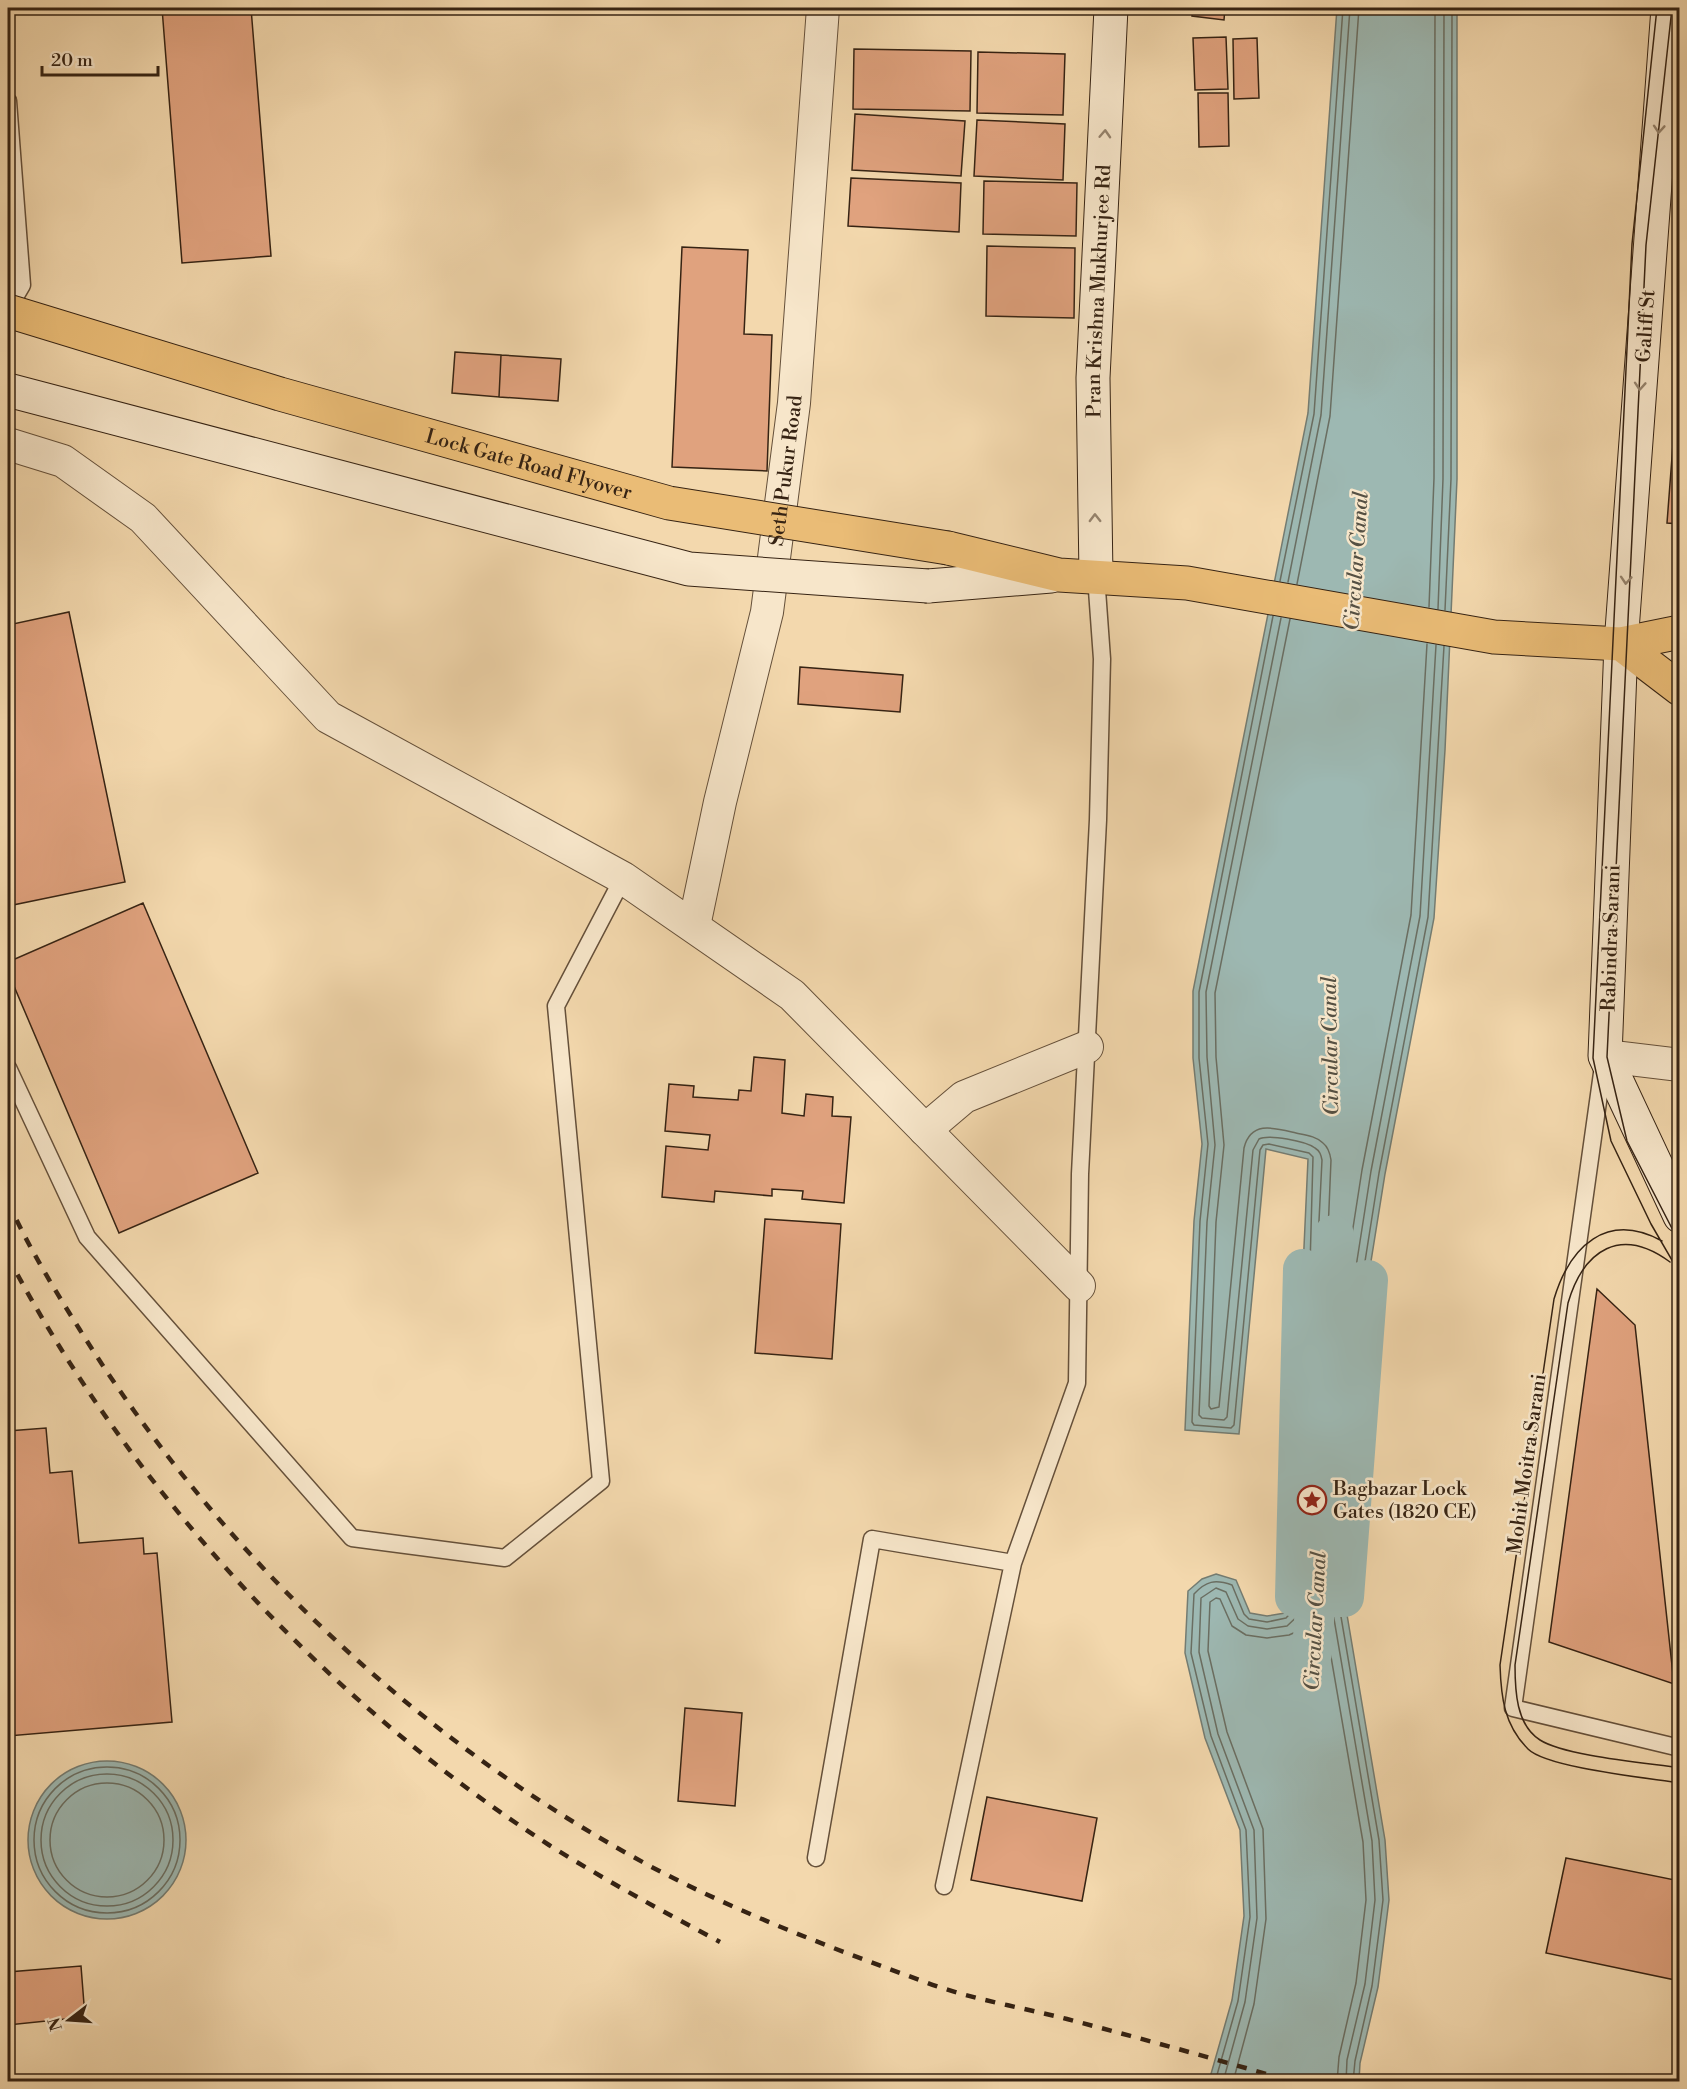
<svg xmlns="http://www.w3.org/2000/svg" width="1687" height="2089" viewBox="0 0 1687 2089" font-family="'Libre Bodoni',serif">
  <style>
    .water { fill: #9db8b2; stroke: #747c72; stroke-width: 1.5 }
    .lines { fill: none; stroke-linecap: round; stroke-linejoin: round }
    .shore { stroke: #6a6e62; stroke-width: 1.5 }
    .canal { stroke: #9db8b2; stroke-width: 40 }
    .building { fill: #e0a27e; stroke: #362313; stroke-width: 1.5 }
    .lane-casing { stroke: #65503a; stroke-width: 19 }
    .street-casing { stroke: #65503a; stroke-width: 34 }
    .secondary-casing { stroke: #362313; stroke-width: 35 }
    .primary-casing { stroke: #362313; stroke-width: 35 }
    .lane { stroke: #f7e6ca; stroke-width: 16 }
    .street { stroke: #f7e6ca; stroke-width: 32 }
    .secondary { stroke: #f7e6ca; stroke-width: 33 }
    .primary { stroke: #eabc76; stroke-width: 33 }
    .tram { stroke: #362313; stroke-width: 1.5 }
    .rail { stroke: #362313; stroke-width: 4.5; stroke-dasharray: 10 10; stroke-linecap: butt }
    .secondary-bridge-casing { stroke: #362313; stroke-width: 35; stroke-linecap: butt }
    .primary-bridge-casing { stroke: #362313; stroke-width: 35; stroke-linecap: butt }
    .secondary-bridge { stroke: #f7e6ca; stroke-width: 33 }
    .primary-bridge { stroke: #eabc76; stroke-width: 33 }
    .oneway { stroke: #96846e }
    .labels { text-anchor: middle; stroke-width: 5; stroke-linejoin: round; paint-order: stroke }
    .street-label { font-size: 20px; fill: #362313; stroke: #f7e6ca }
    .poi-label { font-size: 20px; fill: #362313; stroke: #f7e6ca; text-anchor: start }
    .water-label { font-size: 21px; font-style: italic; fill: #555043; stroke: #f7e6ca }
  </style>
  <rect width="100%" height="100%" fill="#f3d8ad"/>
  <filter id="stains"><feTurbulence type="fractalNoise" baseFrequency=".00333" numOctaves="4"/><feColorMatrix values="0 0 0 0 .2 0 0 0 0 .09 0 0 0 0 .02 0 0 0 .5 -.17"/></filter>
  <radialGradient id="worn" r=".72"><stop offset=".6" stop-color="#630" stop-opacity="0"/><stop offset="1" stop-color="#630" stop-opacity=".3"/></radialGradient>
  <path class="water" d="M 1337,8 L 1457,8 L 1457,479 L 1445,750 L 1434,918 L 1385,1174 L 1368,1280 L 1335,1289 L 1303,1269 L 1308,1159 L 1266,1149 L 1239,1434 L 1185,1430 L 1194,1221 L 1202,1144 L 1193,1058 L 1193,991 L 1308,413 Z
    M 1216,1574 L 1236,1580 L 1250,1613 L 1267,1616 L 1285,1613 L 1295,1597 L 1344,1597 L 1385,1840 L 1389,1900 L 1378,1987 L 1360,2063 L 1359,2081 L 1209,2081 L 1232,2000 L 1244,1916 L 1240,1830 L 1205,1738 L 1185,1653 L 1188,1591 L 1202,1579 Z
    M28 1840a79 79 0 1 1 158 0a79 79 0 1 1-158 0Z"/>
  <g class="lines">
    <path class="shore" d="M 1280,581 L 1314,414 L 1343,8
      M 1288,582 L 1321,415 L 1350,8
      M 1297,584 L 1330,416 L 1359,8
      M 1429,607 L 1434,478 L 1435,8
      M 1438,609 L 1443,479 L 1444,8
      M 1445,610 L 1451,479 L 1452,8
      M 1273,616 L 1199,992 L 1199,1058 L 1208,1144 L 1200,1221 L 1192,1422 L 1194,1425 L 1231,1428 L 1234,1425 L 1260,1150 L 1263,1145 L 1269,1144 L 1309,1153 L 1313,1157 L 1310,1266 L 1336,1282 L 1363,1274 L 1379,1173 L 1428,917 L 1444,646
      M 1281,618 L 1206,992 L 1207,1057 L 1215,1145 L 1207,1222 L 1199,1415 L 1202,1418 L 1224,1420 L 1227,1417 L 1253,1150 L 1259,1139 C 1268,1134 1306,1141 1315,1148 C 1320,1151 1321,1155 1322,1160 L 1317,1261 L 1337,1274 L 1356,1267 L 1371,1171 L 1420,916 L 1436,645
      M 1290,619 L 1215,993 L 1216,1057 L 1224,1145 L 1216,1222 L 1209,1406 L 1211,1409 L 1219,1407 L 1244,1148 C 1251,1120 1275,1128 1296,1133 C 1305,1135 1316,1136 1323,1143 C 1328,1147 1330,1153 1331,1160 L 1327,1256 L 1338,1264 L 1348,1260 L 1362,1170 L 1411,915 L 1427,644
      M34 1840a73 73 0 1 1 146 0a73 73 0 1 1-146 0Z
      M41 1840a66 66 0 1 1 132 0a66 66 0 1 1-132 0Z
      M50 1840a57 57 0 1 1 114 0a57 57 0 1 1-114 0Z
      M 1215,2082 L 1238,2001 L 1250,1917 L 1246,1830 L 1211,1736 L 1191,1653 L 1194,1594 C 1206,1581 1215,1579 1232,1585 L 1244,1614 L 1249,1619 L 1267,1622 L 1286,1618 L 1300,1603 L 1339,1605 L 1379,1840 L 1383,1900 L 1372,1986 L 1355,2061 L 1353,2082
      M 1223,2082 L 1245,2002 L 1257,1918 L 1254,1830 L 1218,1734 L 1199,1652 L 1201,1598 L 1216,1588 L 1226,1592 L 1238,1619 L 1248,1626 L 1267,1629 L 1287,1626 L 1303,1611 L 1333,1613 L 1372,1841 L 1375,1900 L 1365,1984 L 1347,2060 L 1346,2082
      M 1233,2082 L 1254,2004 L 1266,1919 L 1263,1829 L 1227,1732 L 1208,1651 L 1210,1602 L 1216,1598 L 1220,1599 L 1232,1626 L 1246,1635 L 1267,1638 L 1289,1635 L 1298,1631 L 1308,1620 L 1325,1622 L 1363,1842 L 1366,1900 L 1356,1983 L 1339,2057 L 1337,2082"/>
    <path class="canal" d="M 1303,1269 L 1335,1289 L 1368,1280 L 1344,1597 L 1295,1597 Z
      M 1312,1653 L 1335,1289 L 1334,1235"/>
  </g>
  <path class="building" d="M 162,8 L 251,8 L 271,256 L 182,263 Z
    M 1193,8 L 1225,8 L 1224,20 L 1192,16 Z
    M 1226,37 L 1228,89 L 1195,90 L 1193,38 Z
    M 1257,38 L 1259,98 L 1234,99 L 1233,39 Z
    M 854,49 L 971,51 L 970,111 L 853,109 Z
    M 978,52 L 1065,54 L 1063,115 L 977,113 Z
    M 1198,93 L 1228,93 L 1229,146 L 1199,147 Z
    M 855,114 L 965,121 L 961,176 L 852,170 Z
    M 977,120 L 1065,124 L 1063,180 L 974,176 Z
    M 851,178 L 961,183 L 959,232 L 848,226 Z
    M 984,181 L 1077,183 L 1076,236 L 983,234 Z
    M 987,246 L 1075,248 L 1074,318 L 986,316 Z
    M 682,247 L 748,250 L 744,334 L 772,335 L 767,471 L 672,467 Z
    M 455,352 L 501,355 L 499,397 L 452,393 Z
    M 501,355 L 561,359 L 558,401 L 499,397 Z
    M 1676,386 L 1680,386 L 1680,427 L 1673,426 Z
    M 1673,444 L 1680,445 L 1680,524 L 1667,523 Z
    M 69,612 L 125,882 L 8,906 L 8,625 Z
    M 800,667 L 903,675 L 900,712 L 798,704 Z
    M 143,903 L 258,1173 L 119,1233 L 8,972 L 8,962 Z
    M 754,1057 L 785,1060 L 782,1113 L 804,1116 L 806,1094 L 833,1097 L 832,1116 L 851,1117 L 844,1203 L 802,1199 L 803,1191 L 772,1189 L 772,1196 L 715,1191 L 714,1202 L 662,1197 L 666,1146 L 708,1150 L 710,1135 L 665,1131 L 669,1084 L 694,1086 L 693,1097 L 738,1100 L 739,1090 L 751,1091 Z
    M 765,1219 L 841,1224 L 832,1359 L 755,1353 Z
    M 1597,1289 L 1635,1325 L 1674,1684 L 1549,1642 Z
    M 46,1428 L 50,1473 L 72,1471 L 79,1543 L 143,1538 L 144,1554 L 157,1553 L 172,1722 L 8,1736 L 8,1431 Z
    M 685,1708 L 742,1713 L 735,1806 L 678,1801 Z
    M 987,1797 L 1097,1818 L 1082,1901 L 971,1880 Z
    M 1566,1858 L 1680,1881 L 1680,1981 L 1546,1953 Z
    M 81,1966 L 85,2017 L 8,2025 L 8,1972 Z"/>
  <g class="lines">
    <g class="lane-casing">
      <path id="lane" d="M 8,101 L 22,285 L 8,309
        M 1603,1066 L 1513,1708 L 1680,1748
        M 8,1068 L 87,1237 L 352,1538 L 505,1558 L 601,1481 L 556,1006 L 623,878
        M 816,1858 L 872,1539 L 1013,1563 L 1077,1383 L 1080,1174 L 1098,820 L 1102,659 L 1096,576
        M 944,1886 L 1013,1563"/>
    </g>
    <g class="street-casing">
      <g id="street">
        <path d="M 8,444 L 63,461 L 143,518 L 328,717 L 623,878 L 792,995 L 1079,1286"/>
        <path id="s1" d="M 694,926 L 720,802 L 767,612 L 794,403 L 823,8"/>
        <path d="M 1605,1056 L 1680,1065"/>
        <path d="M 925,1130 L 964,1097 L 1087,1047"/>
      </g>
    </g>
    <g class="secondary-casing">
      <g id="secondary">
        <path d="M 1668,8 L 1621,644 L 1605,1056 L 1680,1216"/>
        <path id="s2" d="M 1096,576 L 1093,378 L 1111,8"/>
        <path d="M 928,586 L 1051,576"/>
      </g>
    </g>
    <g class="primary-casing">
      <path id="primary" d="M 948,548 L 1059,575 L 1187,583 L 1494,637 L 1621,644 L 1680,689
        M 1621,644 L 1680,632"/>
    </g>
    <use href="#lane" class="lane"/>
    <use href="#street" class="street"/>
    <use href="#secondary" class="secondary"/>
    <use href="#primary" class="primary"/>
    <path class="tram" d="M 1657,8 L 1632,244 L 1593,1058 L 1611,1141 L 1651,1224 L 1680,1274
      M 1672,8 L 1646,245 L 1607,1057 L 1627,1141 L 1680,1244
      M 1662,1241 C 1607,1211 1570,1246 1554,1299 L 1500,1665 C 1501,1697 1504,1725 1528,1749 C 1547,1768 1649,1778 1680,1783
      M 1670,1262 C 1621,1226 1584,1249 1568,1303 L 1515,1665 C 1515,1690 1516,1725 1540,1740 C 1565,1756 1647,1763 1680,1768"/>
    <path class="rail" d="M 8,1202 C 28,1246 54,1289 80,1330 C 219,1553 416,1740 648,1865 C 736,1912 831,1948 925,1982 C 970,1999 1020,2007 1067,2019 C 1143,2039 1219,2060 1294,2082
      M 8,1257 C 133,1493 325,1700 549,1845 C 605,1880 662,1911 720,1942"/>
    <g class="secondary-bridge-casing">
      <path id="secondary-bridge" d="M 8,390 L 689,569 L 928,586"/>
    </g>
    <g class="primary-bridge-casing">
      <g id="primary-bridge">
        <path id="s3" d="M 8,311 L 280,394 L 669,503 L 948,548"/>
      </g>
    </g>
    <use href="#secondary-bridge" class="secondary-bridge"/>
    <use href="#primary-bridge" class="primary-bridge"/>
  </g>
  <defs><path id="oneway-chevron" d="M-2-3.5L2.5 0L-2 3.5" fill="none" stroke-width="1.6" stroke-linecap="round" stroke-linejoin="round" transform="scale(1.5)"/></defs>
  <g class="oneway">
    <use href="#oneway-chevron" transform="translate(1659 129) rotate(94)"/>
    <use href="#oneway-chevron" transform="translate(1105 134) rotate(-87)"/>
    <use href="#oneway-chevron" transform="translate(1640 386) rotate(94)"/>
    <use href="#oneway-chevron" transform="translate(1095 518) rotate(-91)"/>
    <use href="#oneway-chevron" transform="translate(1626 580) rotate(94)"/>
  </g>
  <defs>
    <g id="sight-ring" transform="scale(1.5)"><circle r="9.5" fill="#f7e6ca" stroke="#8f2418" stroke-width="1.5"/><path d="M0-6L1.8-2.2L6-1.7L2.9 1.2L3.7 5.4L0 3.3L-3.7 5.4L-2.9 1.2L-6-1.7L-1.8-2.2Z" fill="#8f2418"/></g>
  </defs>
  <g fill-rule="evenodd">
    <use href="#sight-ring" x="1312" y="1500"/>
  </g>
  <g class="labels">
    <g class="street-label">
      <text dy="7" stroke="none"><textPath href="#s2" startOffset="285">Pran Krishna Mukhurjee Rd</textPath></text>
      <text transform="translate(1645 326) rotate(-86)" y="7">Galiff St</text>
      <text dy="7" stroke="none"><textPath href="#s3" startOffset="543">Lock Gate Road Flyover</textPath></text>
      <text dy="7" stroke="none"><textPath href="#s1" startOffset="465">Seth Pukur Road</textPath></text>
      <text transform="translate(1610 938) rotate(-88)" y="7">Rabindra Sarani</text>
      <text transform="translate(1526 1464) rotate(-82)" y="7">Mohit Moitra Sarani</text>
    </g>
    <g class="poi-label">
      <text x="1333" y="1495">Bagbazar Lock<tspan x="1333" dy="23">Gates (1820 CE)</tspan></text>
    </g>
    <g class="water-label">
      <text transform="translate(1356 561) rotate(-86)" y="7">Circular Canal</text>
      <text transform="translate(1330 1046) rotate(-91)" y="7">Circular Canal</text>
      <text transform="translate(1315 1621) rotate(-87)" y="7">Circular Canal</text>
    </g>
  </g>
  <rect width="1687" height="2089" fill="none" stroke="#f3d8ad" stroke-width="30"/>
  <rect x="9" y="9" width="1669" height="2071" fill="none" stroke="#362313" stroke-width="3"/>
  <rect x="15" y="15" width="1657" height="2059" fill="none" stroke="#362313" stroke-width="1.5"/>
  <g transform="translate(69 2020) rotate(253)" stroke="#f7e6ca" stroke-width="4.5" paint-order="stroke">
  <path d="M0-4.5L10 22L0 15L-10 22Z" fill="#362313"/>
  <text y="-9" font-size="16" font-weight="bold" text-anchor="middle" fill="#362313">N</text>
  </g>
  <path d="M42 66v9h116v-9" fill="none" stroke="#362313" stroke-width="3"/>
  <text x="51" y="66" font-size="18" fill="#362313" stroke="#f7e6ca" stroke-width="4.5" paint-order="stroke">20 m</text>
  <rect width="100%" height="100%" filter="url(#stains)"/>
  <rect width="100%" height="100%" fill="url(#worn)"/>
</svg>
